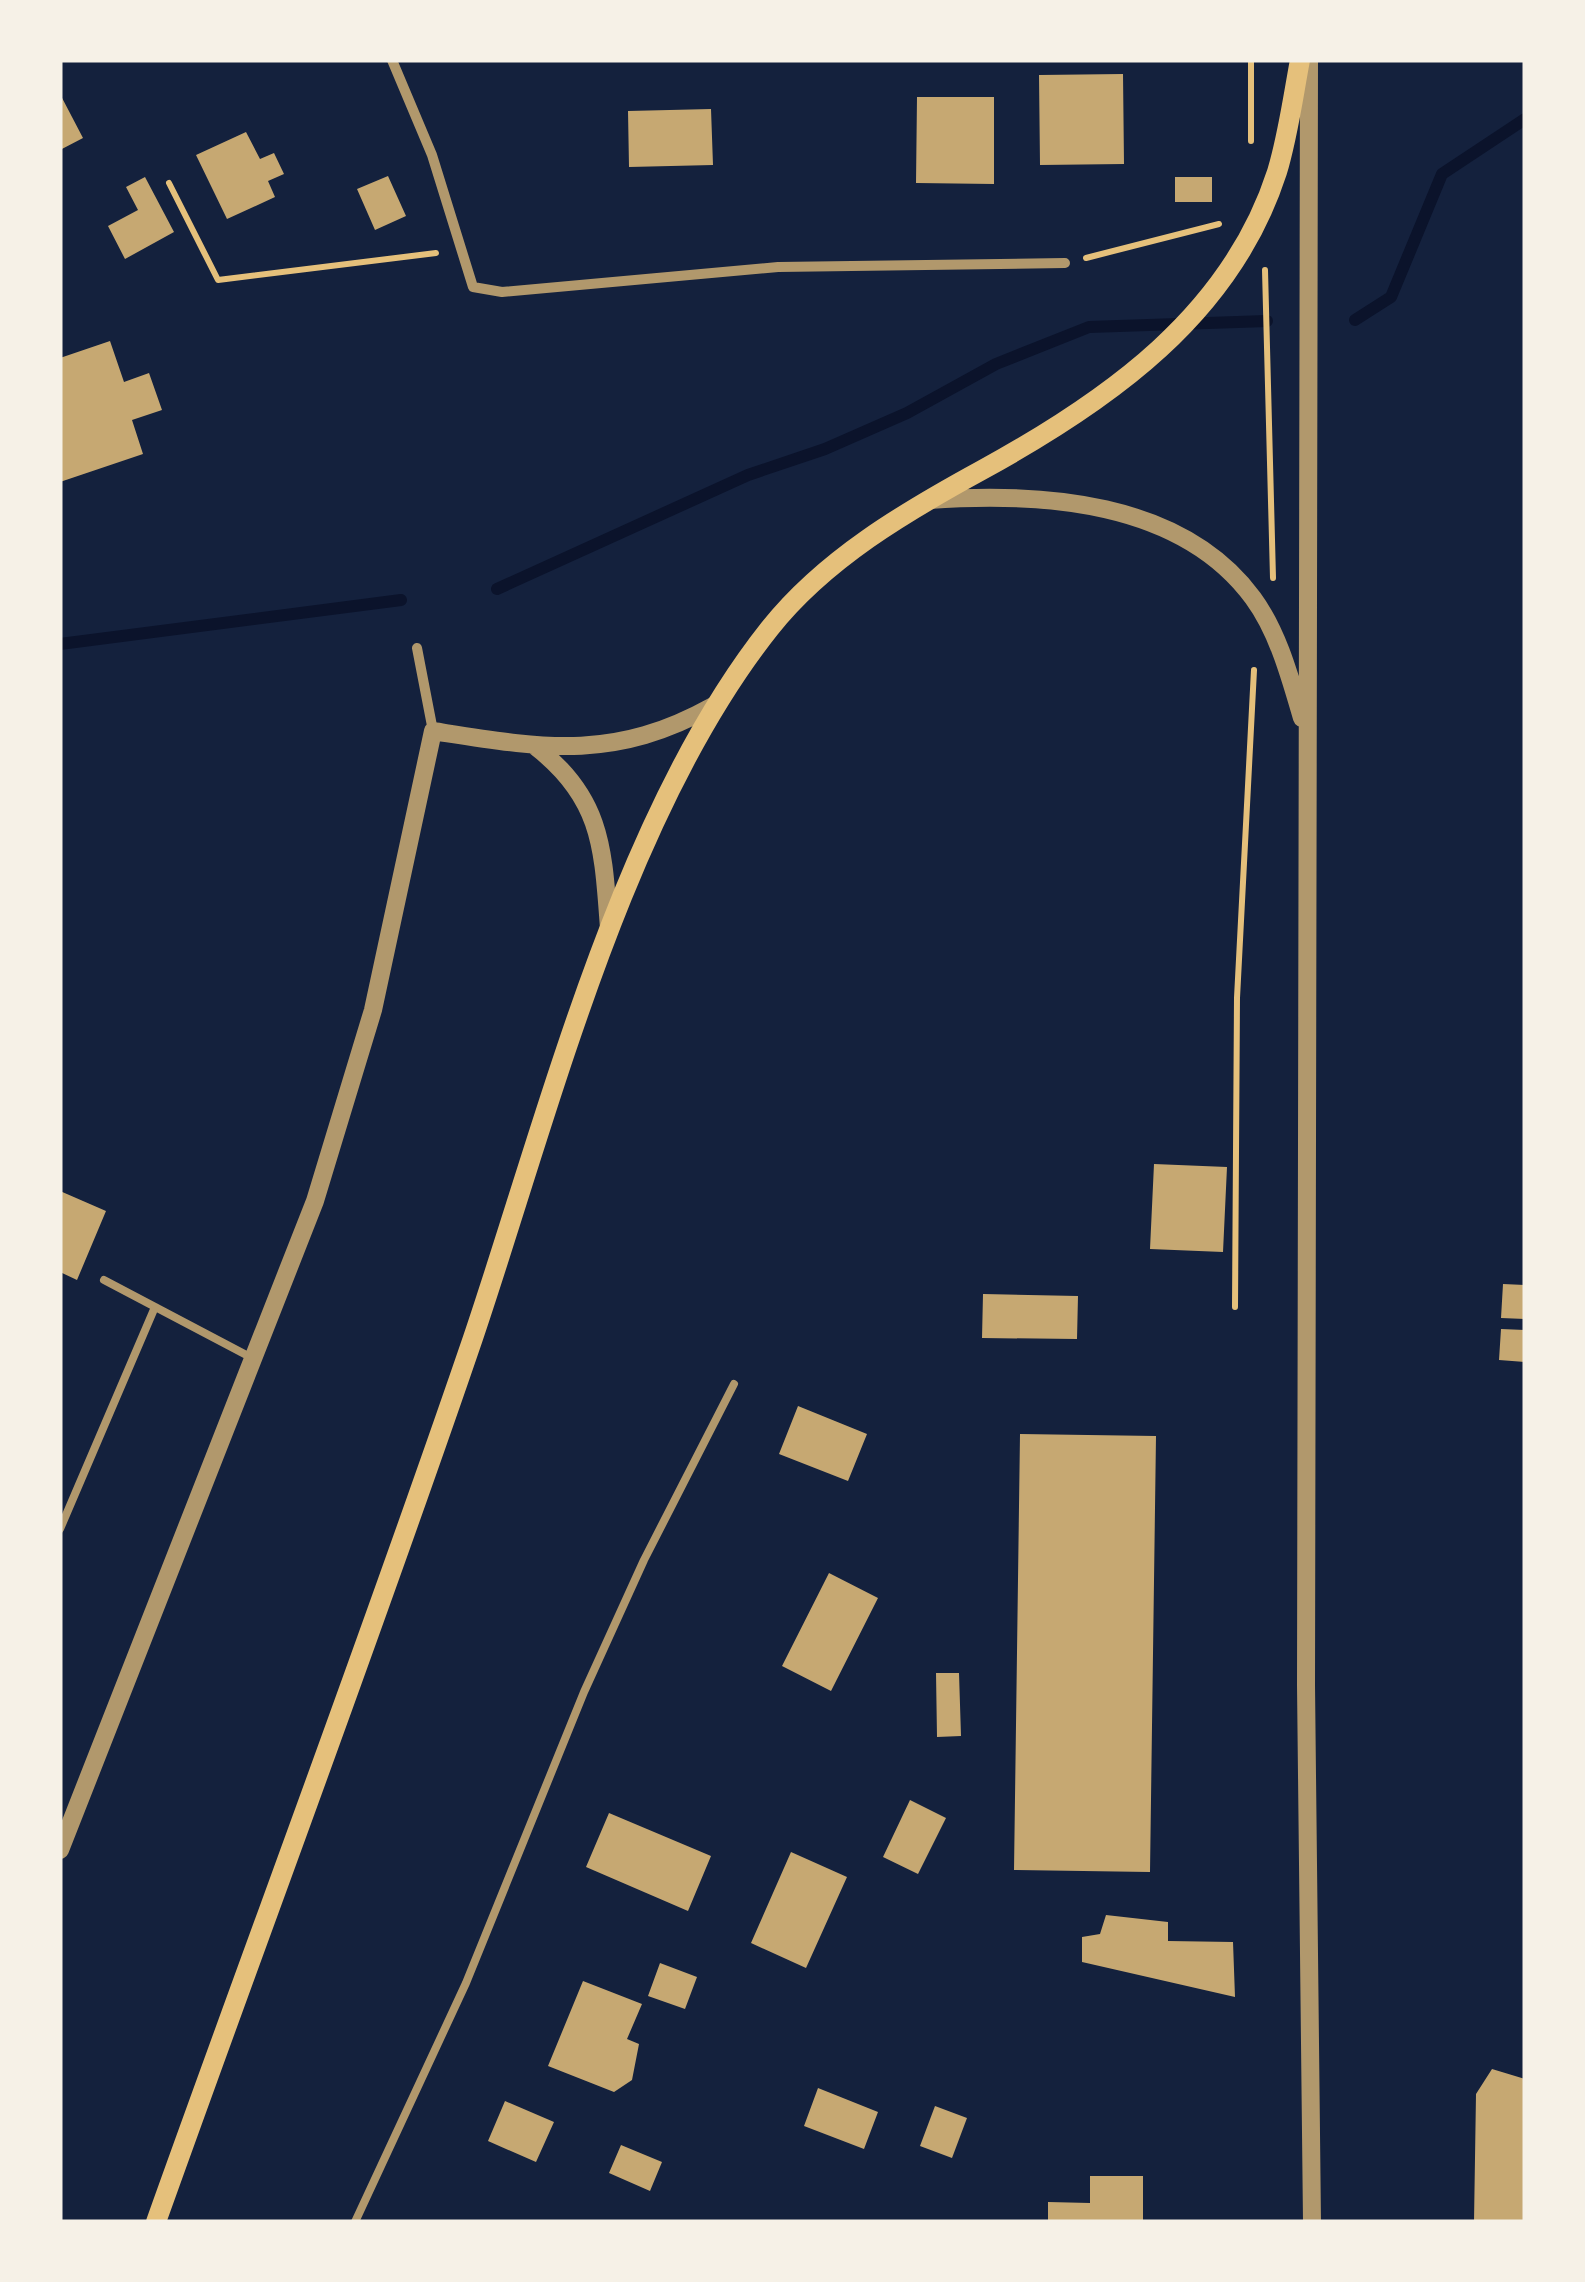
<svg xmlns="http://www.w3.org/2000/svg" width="1585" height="2282" viewBox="0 0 1585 2282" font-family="Spectral,serif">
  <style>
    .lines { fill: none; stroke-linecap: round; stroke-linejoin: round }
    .stream { stroke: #0b132b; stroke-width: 12 }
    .building { fill: #c6a872 }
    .path { stroke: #e5c07b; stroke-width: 6 }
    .service { stroke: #b1986c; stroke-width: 8 }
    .minor { stroke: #b1986c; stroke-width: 10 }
    .tertiary { stroke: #b1986c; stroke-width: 18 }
    .secondary { stroke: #e5c07b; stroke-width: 20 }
  </style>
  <rect width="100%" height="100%" fill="#14213d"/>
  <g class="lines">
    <path class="stream" d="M 1355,320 L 1391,297 L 1442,174 L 1525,119
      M 497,589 L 748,475 L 825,449 L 907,413 L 996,364 L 1089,327 L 1267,321
      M 60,644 L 401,600"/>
  </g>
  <path class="building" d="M 1123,74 L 1124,164 L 1040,165 L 1039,75 Z
    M 60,94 L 83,138 L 60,150 Z
    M 917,97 L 994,97 L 994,184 L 916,183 Z
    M 711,109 L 713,165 L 629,167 L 628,111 Z
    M 246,132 L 260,159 L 274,153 L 284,174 L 268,181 L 275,197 L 227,219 L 196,155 Z
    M 388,176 L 406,216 L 375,230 L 357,189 Z
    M 145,177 L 174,232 L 125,259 L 108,226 L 138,210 L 126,187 Z
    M 1175,177 L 1212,177 L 1212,202 L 1175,202 Z
    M 110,341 L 124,382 L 149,373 L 162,410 L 132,420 L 143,454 L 60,482 L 60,358 Z
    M 1154,1164 L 1227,1167 L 1223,1252 L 1150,1249 Z
    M 60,1191 L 106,1211 L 77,1280 L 60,1272 Z
    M 1503,1284 L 1525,1285 L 1525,1319 L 1501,1318 Z
    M 983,1294 L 1078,1296 L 1077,1339 L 982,1338 Z
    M 1501,1329 L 1525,1330 L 1525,1362 L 1499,1360 Z
    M 798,1406 L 867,1434 L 848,1481 L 779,1454 Z
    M 1020,1434 L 1156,1436 L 1150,1872 L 1014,1870 Z
    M 829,1573 L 878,1598 L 831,1691 L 782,1666 Z
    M 936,1673 L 959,1673 L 961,1736 L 937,1737 Z
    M 910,1800 L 946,1818 L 918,1874 L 883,1857 Z
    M 609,1813 L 711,1856 L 688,1911 L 586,1867 Z
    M 791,1852 L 847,1877 L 806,1968 L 751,1943 Z
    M 1106,1915 L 1168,1922 L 1168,1941 L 1233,1942 L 1235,1997 L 1082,1962 L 1082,1937 L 1100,1934 Z
    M 660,1963 L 697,1977 L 685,2009 L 648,1996 Z
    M 583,1981 L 642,2004 L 627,2039 L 639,2044 L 632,2080 L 614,2092 L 548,2066 Z
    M 1492,2069 L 1525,2079 L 1525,2222 L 1474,2222 L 1476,2094 Z
    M 818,2088 L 878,2112 L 864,2149 L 804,2126 Z
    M 505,2101 L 554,2122 L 536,2162 L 488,2141 Z
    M 935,2106 L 967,2118 L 952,2158 L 920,2146 Z
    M 621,2145 L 662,2162 L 650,2191 L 609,2173 Z
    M 1090,2176 L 1143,2176 L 1143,2222 L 1048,2222 L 1048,2202 L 1090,2203 Z"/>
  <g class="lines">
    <path class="path" d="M 1251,141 L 1251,60
      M 169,183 L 218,280 L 436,253
      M 1086,258 L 1219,224
      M 1265,270 L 1273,578
      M 1235,1307 L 1237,998 L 1254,670"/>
    <path class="service" d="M 104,1280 L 254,1359
      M 60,1529 L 155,1307
      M 355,2222 L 466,1983 L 584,1692 L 644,1560 L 734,1384"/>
    <path class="minor" d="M 392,60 L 432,155 L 473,287 L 502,292 L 778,267 L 1065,263
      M 417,648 L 433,731"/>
    <path class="tertiary" d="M 1309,60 L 1306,1685 L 1312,2222
      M 929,500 C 1040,492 1181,500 1253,598 C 1278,632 1290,677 1302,718
      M 536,747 C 603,799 603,850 609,928
      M 60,1850 L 315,1201 L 373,1010 L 433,731 C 542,748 612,762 713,706"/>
    <path class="secondary" d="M 156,2222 C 261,1928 372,1634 473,1338 C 549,1113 622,814 770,628 C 825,559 905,512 982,470 C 1108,401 1231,315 1277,172 C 1288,136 1293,97 1300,60"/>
  </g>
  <rect width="1585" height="2282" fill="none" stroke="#f6f1e7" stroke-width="125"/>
</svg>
